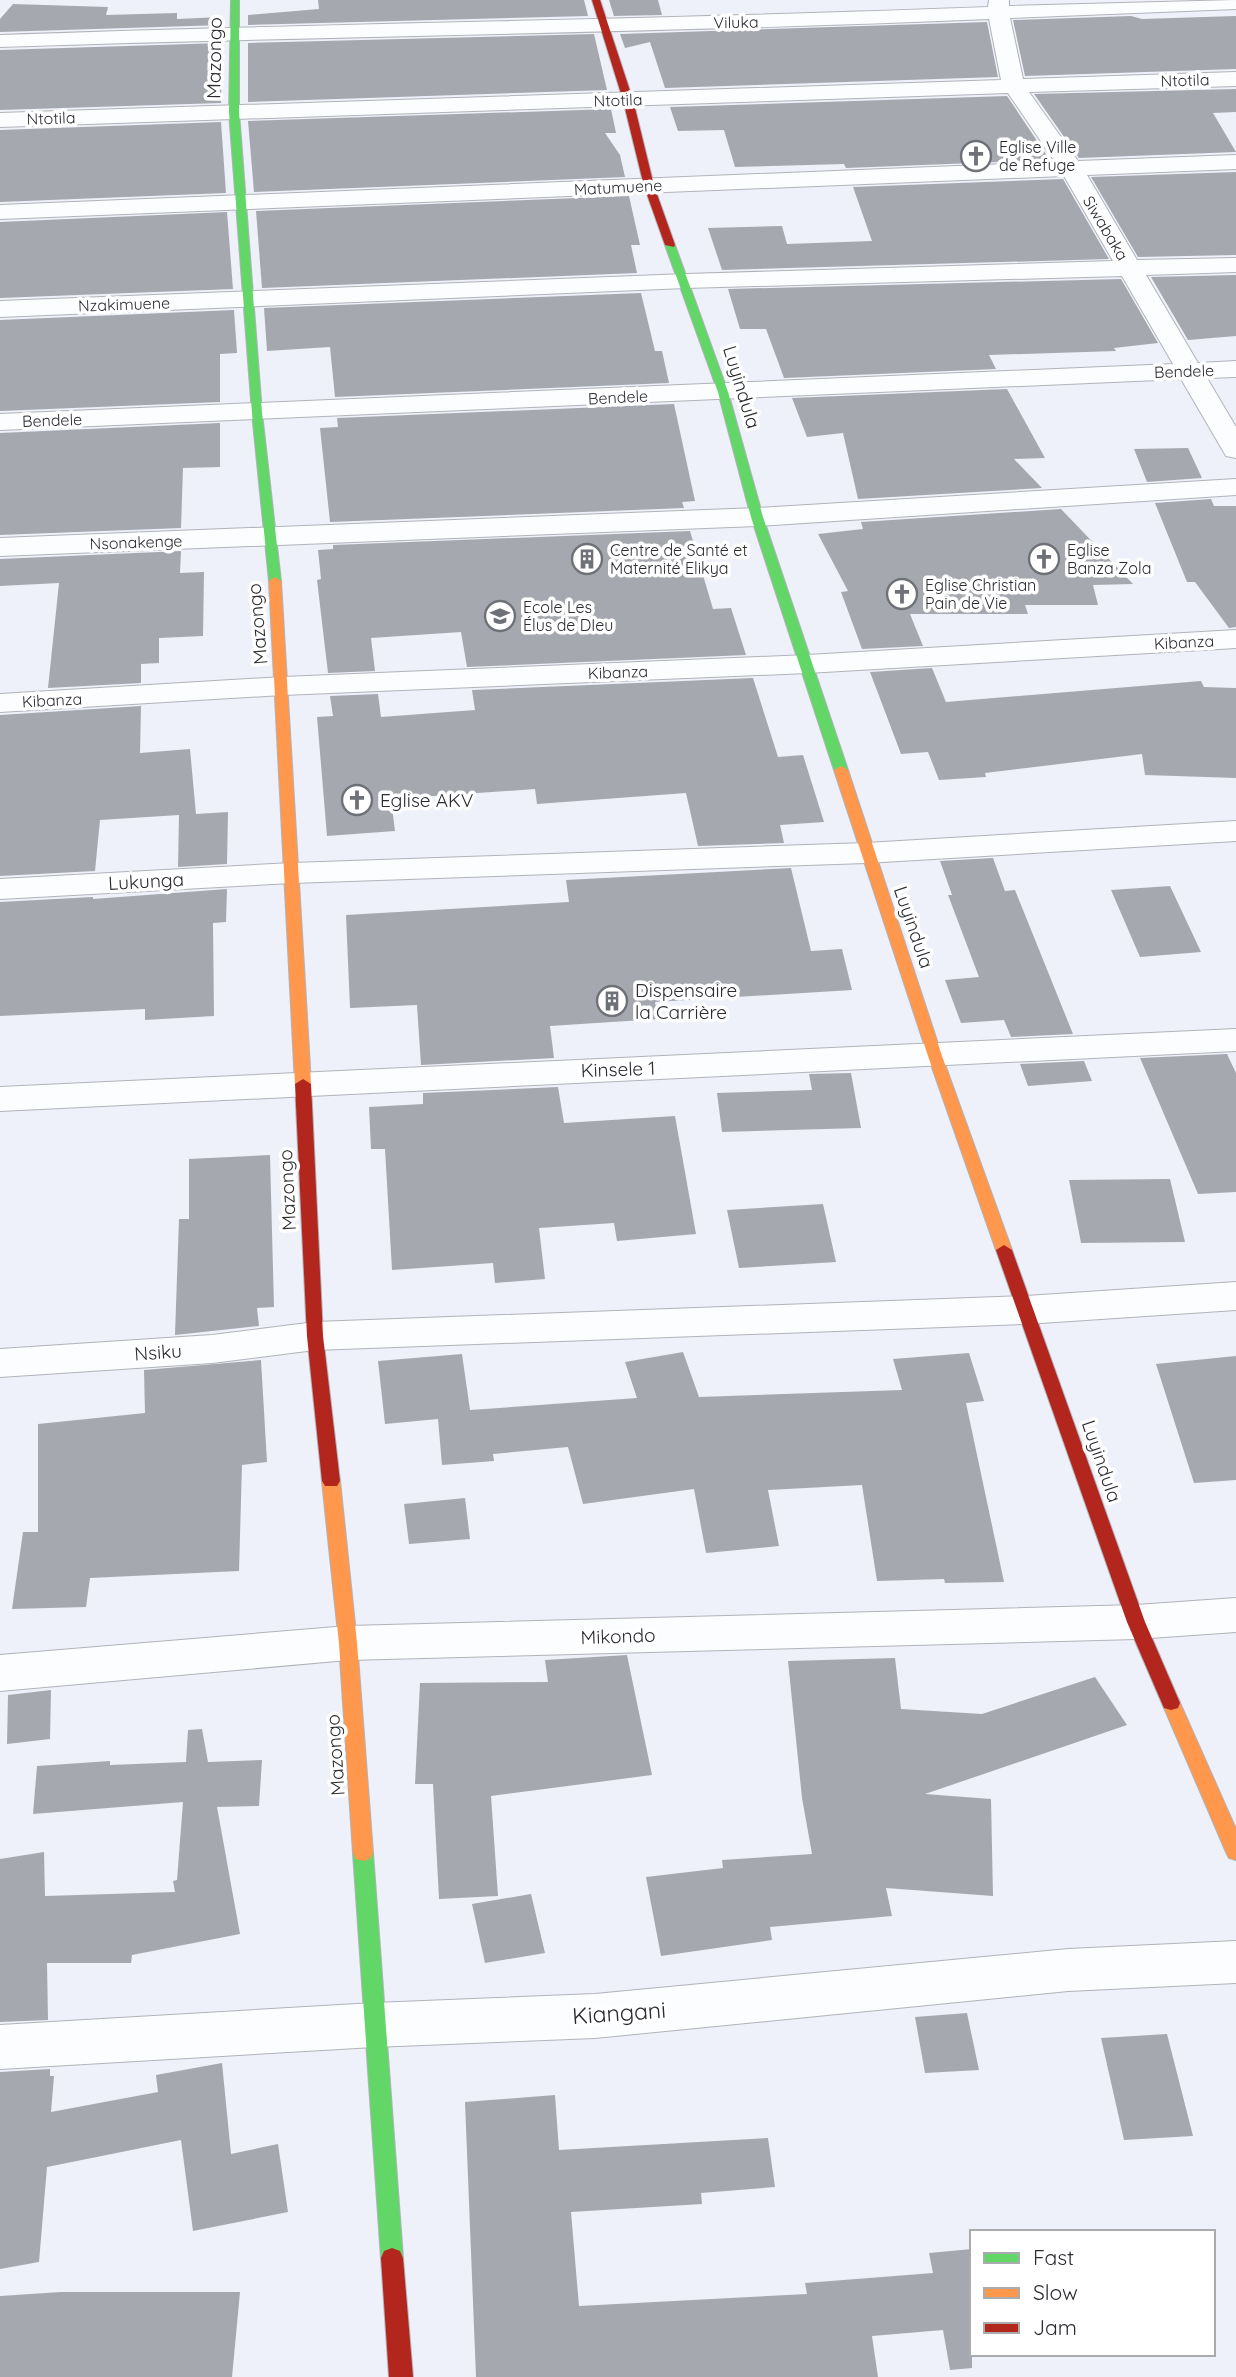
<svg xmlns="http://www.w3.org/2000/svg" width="1236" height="2377" viewBox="0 0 1236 2377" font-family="Quicksand,sans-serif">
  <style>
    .building { fill: #a6a8af }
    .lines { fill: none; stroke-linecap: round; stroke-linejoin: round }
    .street-casing { stroke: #b1b3ba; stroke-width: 2 }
    .fast-casing { stroke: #b1b3ba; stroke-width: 2 }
    .slow-casing { stroke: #b1b3ba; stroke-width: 2 }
    .jam-casing { stroke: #b1b3ba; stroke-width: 2 }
    .street { fill: #fcfdfe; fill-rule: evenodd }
    .fast { fill: #63d668; fill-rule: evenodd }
    .slow { fill: #ff974d; fill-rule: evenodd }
    .jam { fill: #b3261e; fill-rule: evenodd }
    .labels { text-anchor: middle; stroke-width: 7; stroke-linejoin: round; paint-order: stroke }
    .far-street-label { font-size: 16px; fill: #2a2c32; stroke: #fff }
    .far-poi-label { font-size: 16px; fill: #2a2c32; stroke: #fff; text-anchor: start }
    .street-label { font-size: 19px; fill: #2a2c32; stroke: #fff }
    .poi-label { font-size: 19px; fill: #2a2c32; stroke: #fff; text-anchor: start }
    .near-street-label { font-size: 23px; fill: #2a2c32; stroke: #fff }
  </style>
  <rect width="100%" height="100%" fill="#eef1f9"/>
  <path class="building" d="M 318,0 L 584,0 L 588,16 L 248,25 L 248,15 L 319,9 Z
    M 609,0 L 658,0 L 662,15 L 614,16 Z
    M 13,4 L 108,7 L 106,15 L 177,13 L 177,19 L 222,17 L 222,25 L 0,32 L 0,19 Z
    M 1131,16 L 1142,19 L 1236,16 L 1236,69 L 1025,76 L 1013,20 Z
    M 987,22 L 998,77 L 665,88 L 650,42 L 625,48 L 620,34 Z
    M 594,34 L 607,90 L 248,102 L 248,43 Z
    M 222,43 L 221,103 L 0,110 L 0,50 Z
    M 1236,89 L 1236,112 L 1213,113 L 1236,152 L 1079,158 L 1034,94 Z
    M 1007,96 L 1050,160 L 846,168 L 844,164 L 735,167 L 724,130 L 678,131 L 670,107 Z
    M 611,109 L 616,133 L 605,133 L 620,155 L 625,177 L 254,192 L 248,121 Z
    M 221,122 L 226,193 L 0,202 L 0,130 Z
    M 1236,172 L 1236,255 L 1138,257 L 1091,177 Z
    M 1063,179 L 1109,259 L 722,270 L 708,228 L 782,226 L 787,244 L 872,241 L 853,187 Z
    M 629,196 L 640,245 L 631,245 L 637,273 L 262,288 L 256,211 Z
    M 227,212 L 233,289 L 0,298 L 0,222 Z
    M 1236,275 L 1236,336 L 1188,340 L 1151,277 Z
    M 1121,279 L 1158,343 L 1114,348 L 1116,351 L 989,355 L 996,369 L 784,378 L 766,329 L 740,329 L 728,289 Z
    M 641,293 L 655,351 L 662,351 L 669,383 L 335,397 L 330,347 L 267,351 L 264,308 Z
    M 234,310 L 237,353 L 220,354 L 220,402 L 0,411 L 0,320 Z
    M 1007,389 L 1045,458 L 1014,459 L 1042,488 L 858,499 L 843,433 L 807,437 L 792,398 Z
    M 674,404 L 695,501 L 682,502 L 684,508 L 330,522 L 320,428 L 338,427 L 337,418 Z
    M 220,423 L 220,467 L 183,468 L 181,528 L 0,535 L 0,433 Z
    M 1188,448 L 1202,478 L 1147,482 L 1134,449 Z
    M 1211,499 L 1214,506 L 1236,506 L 1236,627 L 1229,628 L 1195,582 L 1187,582 L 1155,503 Z
    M 1061,509 L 1133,584 L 1093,585 L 1098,605 L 1025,605 L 1028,614 L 910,614 L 923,646 L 862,649 L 841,592 L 848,591 L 818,534 L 863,529 L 861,522 Z
    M 690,531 L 713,609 L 731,608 L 746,655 L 467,667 L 461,632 L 371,638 L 375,671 L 328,673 L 317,580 L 321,579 L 318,550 L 333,549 L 333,545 Z
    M 181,551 L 180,573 L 204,572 L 203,636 L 159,638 L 159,663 L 141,664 L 141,683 L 48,688 L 59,583 L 0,586 L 0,559 Z
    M 932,668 L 946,702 L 1201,681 L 1204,687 L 1236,688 L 1236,778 L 1145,775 L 1142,754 L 985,773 L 986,777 L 939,780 L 928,752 L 901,754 L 870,672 Z
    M 753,678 L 778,757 L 803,755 L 824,822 L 780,825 L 784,843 L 698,846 L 686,793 L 537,804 L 535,789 L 391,799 L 395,831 L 327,836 L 317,717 L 333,716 L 330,696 L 378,694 L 381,717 L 475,710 L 472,690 Z
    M 141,706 L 140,753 L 190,749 L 196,814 L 228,812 L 227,864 L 178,867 L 179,815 L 100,820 L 95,871 L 0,876 L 0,715 Z
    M 993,858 L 1005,891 L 1015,890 L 1073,1034 L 1011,1037 L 1004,1020 L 961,1023 L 945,980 L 979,977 L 948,895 L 952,895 L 940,861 Z
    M 791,868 L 811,951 L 842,949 L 852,990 L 655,1002 L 658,1019 L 550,1026 L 554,1058 L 421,1065 L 417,1005 L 350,1008 L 346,915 L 569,902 L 566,880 Z
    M 1170,886 L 1201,952 L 1140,957 L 1111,890 Z
    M 227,889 L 226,922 L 213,923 L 214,1016 L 145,1020 L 145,1009 L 0,1016 L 0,902 L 93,897 L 93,899 Z
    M 1227,1054 L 1236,1073 L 1236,1192 L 1198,1194 L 1140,1058 Z
    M 1084,1061 L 1092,1081 L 1028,1086 L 1020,1064 Z
    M 851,1073 L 861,1128 L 722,1132 L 717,1093 L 812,1090 L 809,1074 Z
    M 558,1087 L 564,1123 L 675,1116 L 696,1234 L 617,1241 L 614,1223 L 539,1228 L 545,1279 L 495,1283 L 493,1263 L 392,1270 L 385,1149 L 371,1149 L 369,1107 L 423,1104 L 423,1093 Z
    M 270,1155 L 274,1307 L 257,1308 L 259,1326 L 175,1335 L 179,1219 L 189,1219 L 189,1159 Z
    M 1170,1179 L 1185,1242 L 1081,1243 L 1069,1180 Z
    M 823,1204 L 836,1262 L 739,1268 L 727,1210 Z
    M 683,1352 L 699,1397 L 902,1390 L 893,1359 L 969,1353 L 984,1401 L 966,1403 L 1004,1582 L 945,1583 L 944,1579 L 877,1581 L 862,1485 L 768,1490 L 779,1546 L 706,1553 L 694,1489 L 583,1504 L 568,1447 L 493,1454 L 494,1461 L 442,1465 L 438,1419 L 385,1424 L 378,1361 L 462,1354 L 470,1410 L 637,1398 L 625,1362 Z
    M 1236,1356 L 1236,1480 L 1194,1483 L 1156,1364 Z
    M 261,1360 L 267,1462 L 242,1465 L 239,1571 L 90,1578 L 86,1607 L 12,1609 L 23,1532 L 38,1532 L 38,1424 L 145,1413 L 144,1370 Z
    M 465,1498 L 470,1539 L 409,1544 L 404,1504 Z
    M 627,1655 L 652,1775 L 491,1796 L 498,1896 L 439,1899 L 433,1784 L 415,1784 L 420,1683 L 548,1682 L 545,1660 Z
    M 895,1658 L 901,1709 L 982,1714 L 1095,1677 L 1127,1725 L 925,1794 L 991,1799 L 993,1896 L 886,1888 L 892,1916 L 770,1927 L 772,1940 L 661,1956 L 646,1877 L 723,1868 L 722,1860 L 812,1854 L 802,1798 L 788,1661 Z
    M 51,1690 L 50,1739 L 7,1744 L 8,1695 Z
    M 202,1729 L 208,1762 L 262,1760 L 259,1806 L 217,1807 L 240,1934 L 132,1955 L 131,1963 L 47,1963 L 48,2020 L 0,2022 L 0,1859 L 44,1852 L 45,1896 L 175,1892 L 173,1881 L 177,1880 L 183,1802 L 33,1814 L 37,1766 L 110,1761 L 110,1765 L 186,1762 L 188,1730 Z
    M 531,1894 L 545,1953 L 485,1963 L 472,1904 Z
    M 967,2013 L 979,2070 L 925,2073 L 915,2017 Z
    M 1167,2034 L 1193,2136 L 1124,2140 L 1101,2038 Z
    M 222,2063 L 231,2154 L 278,2144 L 288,2212 L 193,2231 L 181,2140 L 47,2167 L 39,2262 L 0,2269 L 0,2072 L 50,2069 L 50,2076 L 54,2076 L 51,2112 L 158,2092 L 156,2075 Z
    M 555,2095 L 559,2150 L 768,2138 L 775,2187 L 701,2193 L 702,2204 L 571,2212 L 579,2306 L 807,2294 L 805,2283 L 933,2273 L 929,2253 L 972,2249 L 972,2368 L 950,2370 L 943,2330 L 872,2336 L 878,2377 L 476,2377 L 465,2102 Z
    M 61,2292 L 240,2292 L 232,2377 L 0,2377 L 0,2296 Z"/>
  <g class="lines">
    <g class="street-casing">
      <path id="street" d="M 989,0 L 1009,0 L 1009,6 L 1236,0 L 1236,9 L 1010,18 L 1023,79 L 1236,72 L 1236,86 L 1029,92 L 1078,161 L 1236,155 L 1236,169 L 1087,175 L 1137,260 L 1236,258 L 1236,272 L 1146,275 L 1198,363 L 1236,361 L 1236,377 L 1207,378 L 1236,427 L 1236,458 L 1226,456 L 1181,379 L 0,430 L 0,414 L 1173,364 L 1122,276 L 686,288 L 0,317 L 0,301 L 686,274 L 1113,261 L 1064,176 L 0,219 L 0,205 L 1055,162 L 1008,93 L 0,127 L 0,113 L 1001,80 L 989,19 C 660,33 330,36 0,47 L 0,35 C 329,23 659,20 988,7 Z
        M 1236,479 L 1236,495 L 757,526 L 0,556 L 0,538 L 757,508 Z
        M 1236,630 L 1236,648 L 807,673 L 283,695 L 0,712 L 0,694 L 283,677 L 807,655 Z
        M 1236,821 L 1236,841 L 866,863 L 292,883 L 0,899 L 0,879 L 292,863 L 866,843 Z
        M 1236,1029 L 1236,1051 L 0,1111 L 0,1087 Z
        M 1236,1282 L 1236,1310 L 1026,1324 L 315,1350 L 212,1363 L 0,1377 L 0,1349 L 212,1335 L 315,1322 L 1026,1296 Z
        M 1236,1598 L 1236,1632 L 1136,1639 L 348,1660 L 0,1691 L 0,1655 L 348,1626 L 1136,1605 Z
        M 1236,1941 L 1236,1983 L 1068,1991 L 595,2038 L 374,2047 L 0,2069 L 0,2025 L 374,2003 L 595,1994 L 1068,1949 Z"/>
    </g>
    <g class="fast-casing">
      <path id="fast" d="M 231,0 L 239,0 L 239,112 L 262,413 L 281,581 L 275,585 L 269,581 L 252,413 L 229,112 Z
        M 670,242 L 675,245 L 728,392 L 763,517 L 848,770 L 846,773 L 841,774 L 834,770 L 751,517 L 718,392 L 665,245 Z
        M 363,1845 L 370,1847 L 373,1853 L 403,2258 L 400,2265 L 392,2268 L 384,2265 L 381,2258 L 353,1853 L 356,1847 Z"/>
    </g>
    <g class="slow-casing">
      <path id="slow" d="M 275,577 L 281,581 L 311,1084 L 303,1089 L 295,1084 L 269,581 Z
        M 841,766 L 848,770 L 942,1056 L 1012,1250 L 1010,1254 L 998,1254 L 996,1250 L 928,1056 L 834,770 Z
        M 331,1475 L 337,1476 L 340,1481 L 357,1643 L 373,1853 L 370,1859 L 363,1861 L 356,1859 L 353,1853 L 339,1643 L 322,1481 L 325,1476 Z
        M 1171,1696 L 1178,1698 L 1180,1703 L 1236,1829 L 1236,1860 L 1229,1858 L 1226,1852 L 1162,1703 L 1164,1698 Z"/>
    </g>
    <g class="jam-casing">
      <path id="jam" d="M 592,0 L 600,0 L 633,100 L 654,186 L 675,245 L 674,247 L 665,245 L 644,186 L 623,100 Z
        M 303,1079 L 311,1084 L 323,1336 L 340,1481 L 337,1486 L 325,1486 L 322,1481 L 307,1336 L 295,1084 Z
        M 1004,1245 L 1012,1250 L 1145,1622 L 1180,1703 L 1178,1708 L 1171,1710 L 1164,1708 L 1127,1622 L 996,1250 Z
        M 392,2248 L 400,2251 L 403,2258 L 413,2377 L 389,2377 L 381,2258 L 384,2251 Z"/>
    </g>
    <use href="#street" class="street"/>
    <use href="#fast" class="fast"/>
    <use href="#slow" class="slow"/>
    <use href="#jam" class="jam"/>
  </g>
  <defs>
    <g id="church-ring" transform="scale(1.575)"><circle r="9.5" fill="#fff" stroke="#6f7178" stroke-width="1.5"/><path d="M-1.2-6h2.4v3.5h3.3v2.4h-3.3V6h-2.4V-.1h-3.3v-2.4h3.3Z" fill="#6f7178"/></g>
    <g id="building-ring" transform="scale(1.575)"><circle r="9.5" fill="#fff" stroke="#6f7178" stroke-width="1.5"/><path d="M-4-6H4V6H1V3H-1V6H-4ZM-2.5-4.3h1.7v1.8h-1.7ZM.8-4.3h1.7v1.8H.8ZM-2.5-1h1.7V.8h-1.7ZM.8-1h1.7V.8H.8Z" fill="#6f7178"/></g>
    <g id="school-ring" transform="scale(1.575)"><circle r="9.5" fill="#fff" stroke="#6f7178" stroke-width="1.5"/><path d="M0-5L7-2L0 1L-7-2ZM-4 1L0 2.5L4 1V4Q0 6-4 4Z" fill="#6f7178"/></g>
  </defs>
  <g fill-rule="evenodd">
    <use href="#church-ring" x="976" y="156"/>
    <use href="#building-ring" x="587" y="559"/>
    <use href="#church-ring" x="1044" y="559"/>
    <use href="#church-ring" x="902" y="594"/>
    <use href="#school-ring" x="500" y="616"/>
    <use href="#church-ring" x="357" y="800"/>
    <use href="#building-ring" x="612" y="1001"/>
  </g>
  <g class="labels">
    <g class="far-street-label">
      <text transform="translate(736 22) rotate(-1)" y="6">Viluka</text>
      <text transform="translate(1185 80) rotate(-2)" y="6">Ntotila</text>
      <text transform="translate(618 100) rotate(-2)" y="6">Ntotila</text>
      <text transform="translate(51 118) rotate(-2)" y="6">Ntotila</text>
      <text transform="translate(618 187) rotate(-3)" y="6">Matumuene</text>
      <text transform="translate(1106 228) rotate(59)" y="6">Siwabaka</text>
      <text transform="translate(124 304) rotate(-2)" y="6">Nzakimuene</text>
      <text transform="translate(1184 371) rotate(-2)" y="6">Bendele</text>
      <text transform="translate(618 397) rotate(-3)" y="6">Bendele</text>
      <text transform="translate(52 420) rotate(-2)" y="6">Bendele</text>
      <text transform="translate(136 542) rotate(-2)" y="6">Nsonakenge</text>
      <text transform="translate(1184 642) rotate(-3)" y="6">Kibanza</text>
      <text transform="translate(618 672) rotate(-2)" y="6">Kibanza</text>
      <text transform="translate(52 700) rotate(-3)" y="6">Kibanza</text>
    </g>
    <g class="far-poi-label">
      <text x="999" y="153">Eglise Ville<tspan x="999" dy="18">de Refuge</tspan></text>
      <text x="610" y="556">Centre de Santé et<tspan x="610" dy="18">Maternité Elikya</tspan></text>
      <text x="1067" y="556">Eglise<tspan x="1067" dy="18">Banza Zola</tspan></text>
      <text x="925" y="591">Eglise Christian<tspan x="925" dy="18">Pain de Vie</tspan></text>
      <text x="523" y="613">Ecole Les<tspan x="523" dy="18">Élus de DIeu</tspan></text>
    </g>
    <g class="street-label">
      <text transform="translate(214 58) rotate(-89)" y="7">Mazongo</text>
      <text transform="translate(742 387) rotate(73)" y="7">Luyindula</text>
      <text transform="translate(257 624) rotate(-95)" y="7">Mazongo</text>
      <text transform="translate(146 881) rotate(-3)" y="7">Lukunga</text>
      <text transform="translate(914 927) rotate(71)" y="7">Luyindula</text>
      <text transform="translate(618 1069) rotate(-2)" y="7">Kinsele 1</text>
      <text transform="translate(287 1190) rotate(-93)" y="7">Mazongo</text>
      <text transform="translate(158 1352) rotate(-4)" y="7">Nsiku</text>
      <text transform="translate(1102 1461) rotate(71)" y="7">Luyindula</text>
      <text transform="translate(618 1636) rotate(-2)" y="7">Mikondo</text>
      <text transform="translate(335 1755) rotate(-94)" y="7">Mazongo</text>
    </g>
    <g class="poi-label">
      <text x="380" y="807">Eglise AKV</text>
      <text x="635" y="997">Dispensaire<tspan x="635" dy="22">la Carrière</tspan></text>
    </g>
    <g class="near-street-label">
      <text transform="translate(619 2013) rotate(-4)" y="8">Kiangani</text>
    </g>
  </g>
  <rect x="970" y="2230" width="245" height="126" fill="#ffffff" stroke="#aaabad" stroke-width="2"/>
  <rect x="984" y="2253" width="35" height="10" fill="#63d668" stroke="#aaabad" stroke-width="2"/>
  <text x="1033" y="2265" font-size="21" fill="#2a2c32">Fast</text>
  <rect x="984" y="2288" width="35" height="10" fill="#ff974d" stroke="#aaabad" stroke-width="2"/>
  <text x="1033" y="2300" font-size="21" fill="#2a2c32">Slow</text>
  <rect x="984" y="2323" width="35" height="10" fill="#b3261e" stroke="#aaabad" stroke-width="2"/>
  <text x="1033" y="2335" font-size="21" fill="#2a2c32">Jam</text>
</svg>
